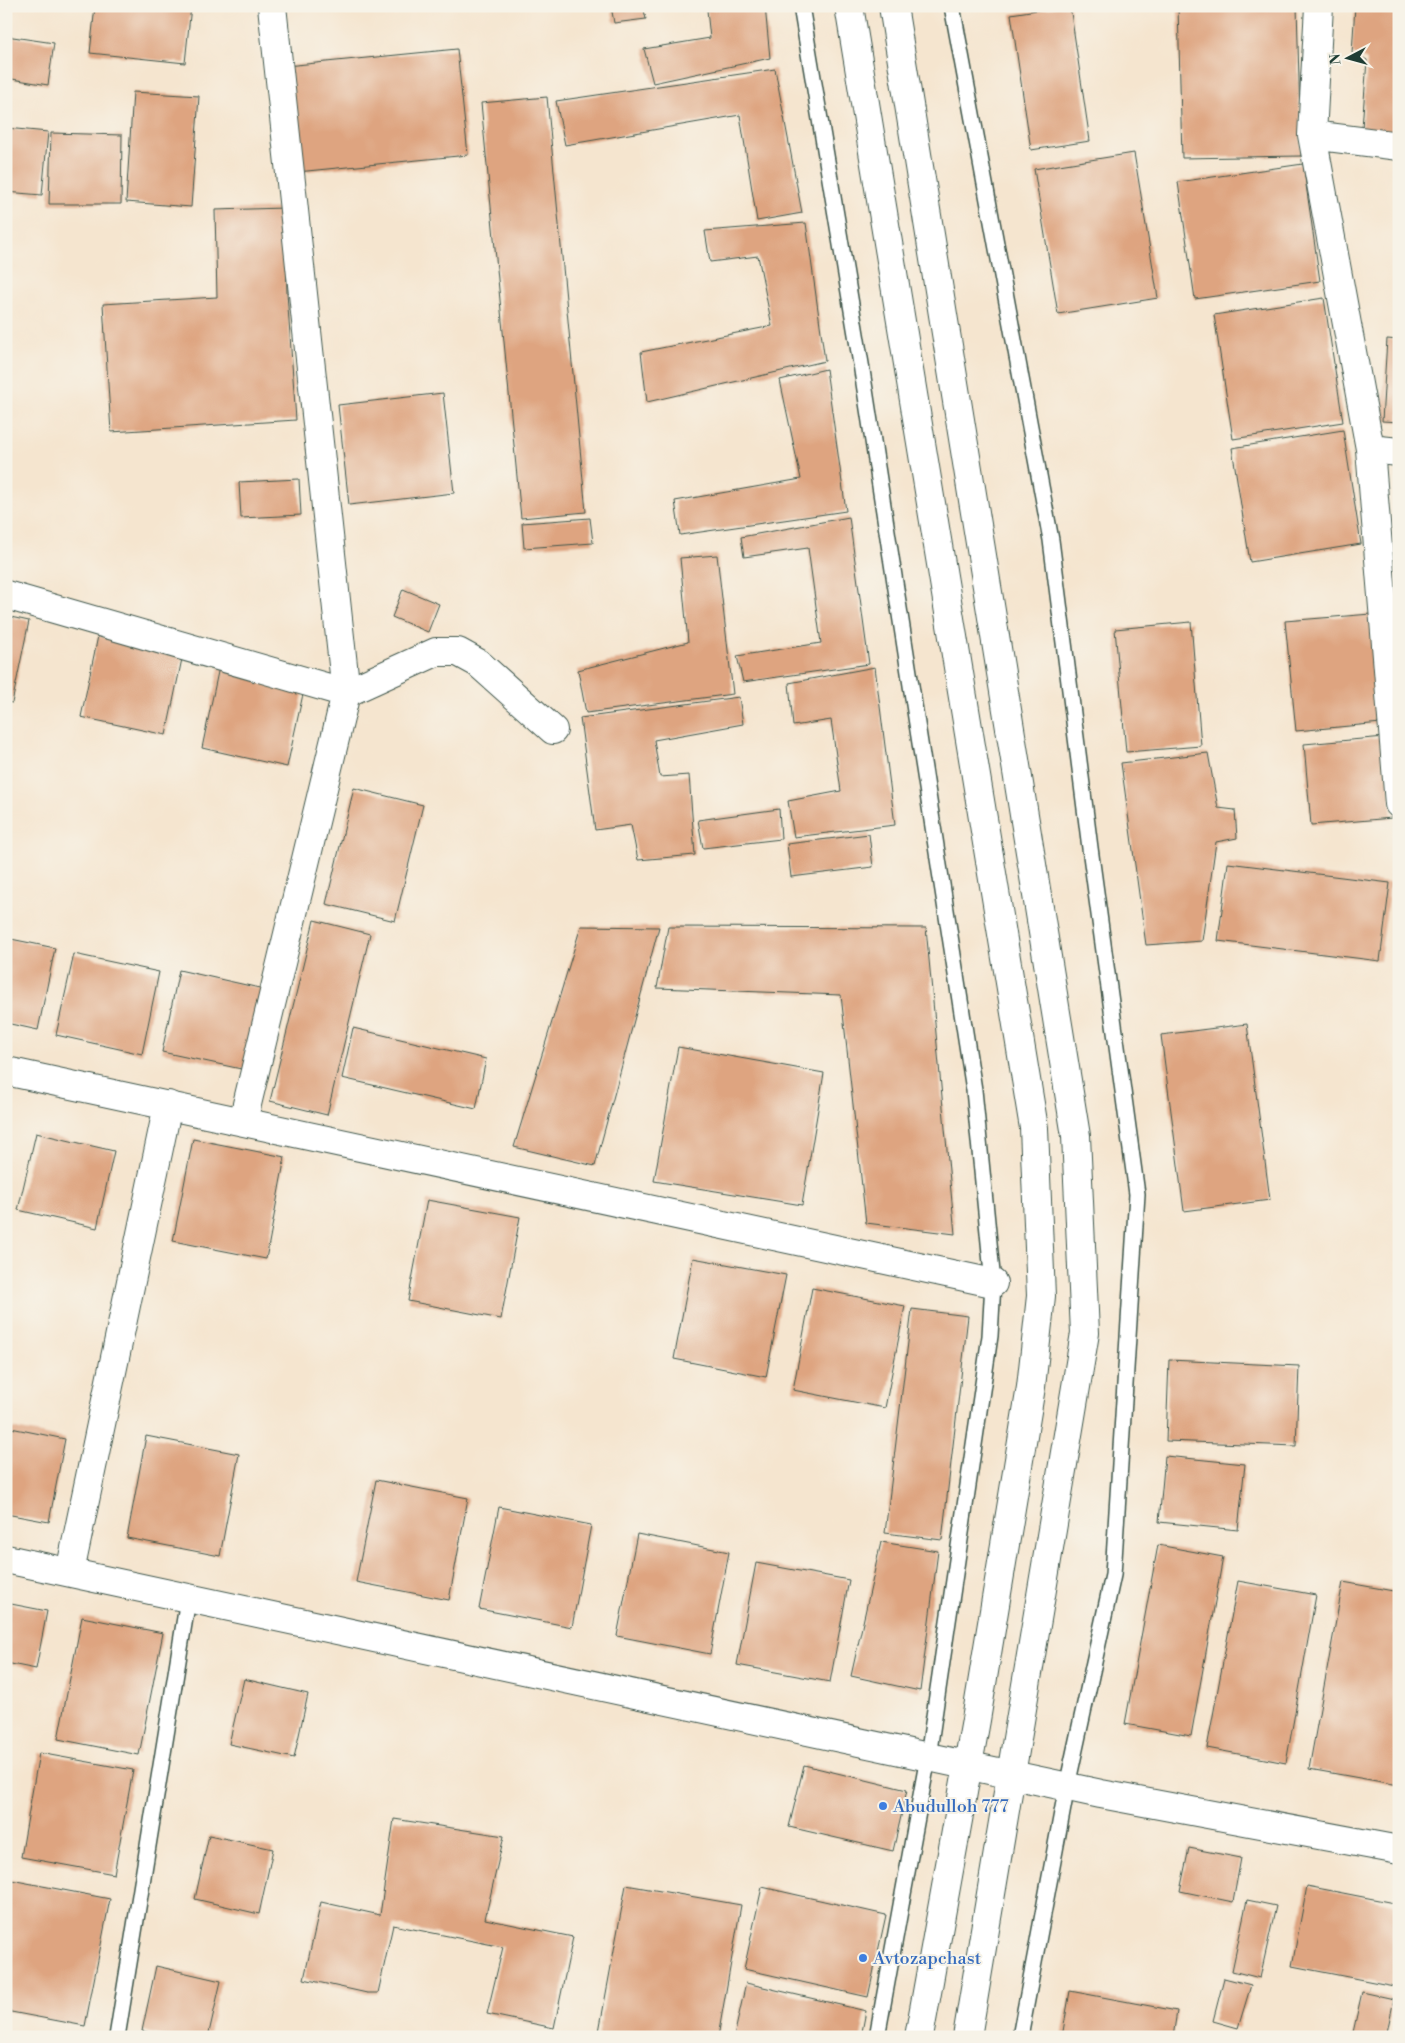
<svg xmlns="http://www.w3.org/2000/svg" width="1405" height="2043" viewBox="0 0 1405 2043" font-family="'Libre Bodoni',serif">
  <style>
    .building { fill: #dea480 }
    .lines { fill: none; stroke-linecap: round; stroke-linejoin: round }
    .service-casing { stroke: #3f564b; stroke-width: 18 }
    .minor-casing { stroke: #3f564b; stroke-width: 30 }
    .secondary-casing { stroke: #3f564b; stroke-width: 30 }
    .service { stroke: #fff; stroke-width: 15 }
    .minor { stroke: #fff; stroke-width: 28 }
    .secondary { stroke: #fff; stroke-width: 28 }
    .shop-dot { fill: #3f7fe0; stroke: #f7f3e8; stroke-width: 2 }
    .labels { text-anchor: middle; stroke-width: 4; stroke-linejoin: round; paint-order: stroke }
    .shop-label { font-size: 18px; fill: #366cbe; stroke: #f7f3e8; text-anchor: start }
  </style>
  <rect width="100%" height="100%" fill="#f7f3e8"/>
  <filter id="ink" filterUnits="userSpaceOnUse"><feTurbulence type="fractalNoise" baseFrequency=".02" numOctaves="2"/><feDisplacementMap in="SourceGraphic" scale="10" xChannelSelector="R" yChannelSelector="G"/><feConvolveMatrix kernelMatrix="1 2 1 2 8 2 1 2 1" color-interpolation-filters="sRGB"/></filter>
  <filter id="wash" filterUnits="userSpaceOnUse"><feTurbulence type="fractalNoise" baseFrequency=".0096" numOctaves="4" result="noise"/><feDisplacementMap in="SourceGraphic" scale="20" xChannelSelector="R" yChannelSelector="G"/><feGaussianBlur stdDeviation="1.12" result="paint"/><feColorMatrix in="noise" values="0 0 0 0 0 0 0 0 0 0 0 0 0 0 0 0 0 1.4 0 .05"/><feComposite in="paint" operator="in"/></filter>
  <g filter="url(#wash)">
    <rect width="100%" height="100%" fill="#f5e5cf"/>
    <g id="blocks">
      <path class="building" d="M 95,6 L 191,6 L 185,63 L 90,53 Z
        M 611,6 L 643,6 L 646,19 L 614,23 Z
        M 742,6 L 765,6 L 770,58 L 653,83 L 644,49 L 710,38 L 707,10 Z
        M 1063,6 L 1070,6 L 1090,141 L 1031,150 L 1011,14 Z
        M 1178,6 L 1297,6 L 1301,156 L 1182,158 Z
        M 1355,6 L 1399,6 L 1399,132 L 1362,128 L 1367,60 L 1352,53 Z
        M 6,36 L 54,43 L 48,85 L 6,78 Z
        M 457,49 L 468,155 L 297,172 L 286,66 Z
        M 775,69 L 802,213 L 757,221 L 740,115 L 565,145 L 556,101 Z
        M 133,92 L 199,96 L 191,207 L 126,202 Z
        M 547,97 L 586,512 L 521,518 L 481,103 Z
        M 6,128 L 48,132 L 42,195 L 6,192 Z
        M 51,133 L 122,135 L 121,204 L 49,204 Z
        M 1134,153 L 1158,298 L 1058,314 L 1034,169 Z
        M 1303,164 L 1320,281 L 1195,299 L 1178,182 Z
        M 285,208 L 287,293 L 296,420 L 111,432 L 103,304 L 217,297 L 215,210 Z
        M 806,223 L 825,361 L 647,402 L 641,352 L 772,326 L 758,256 L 710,262 L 705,231 Z
        M 1324,298 L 1343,422 L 1233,439 L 1214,315 Z
        M 1387,339 L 1399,340 L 1399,422 L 1382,421 Z
        M 826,369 L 846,511 L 680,535 L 675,501 L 801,479 L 780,380 Z
        M 443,393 L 454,493 L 349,505 L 338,405 Z
        M 1343,430 L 1361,544 L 1250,562 L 1232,448 Z
        M 299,479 L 301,515 L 241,518 L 239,482 Z
        M 849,517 L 869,664 L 743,682 L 737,656 L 821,643 L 808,548 L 744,557 L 741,537 Z
        M 590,518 L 593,543 L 524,548 L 522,523 Z
        M 717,555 L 733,694 L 586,713 L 578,670 L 688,642 L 680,558 Z
        M 403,589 L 439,604 L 428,632 L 392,617 Z
        M 1371,614 L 1381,723 L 1296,731 L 1285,621 Z
        M 6,616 L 29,621 L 12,703 L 6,702 Z
        M 1191,622 L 1201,746 L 1126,752 L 1115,629 Z
        M 98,636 L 183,654 L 166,735 L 81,717 Z
        M 219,667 L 305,685 L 287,767 L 202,748 Z
        M 875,667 L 895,825 L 794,837 L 788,801 L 841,791 L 831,720 L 793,726 L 789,683 Z
        M 739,697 L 743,724 L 654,740 L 660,777 L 689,775 L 695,855 L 638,860 L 631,825 L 595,830 L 580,718 Z
        M 1385,737 L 1392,818 L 1311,825 L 1304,744 Z
        M 1208,753 L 1218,808 L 1235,810 L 1237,838 L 1216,842 L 1202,941 L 1146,945 L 1121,763 Z
        M 354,788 L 423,805 L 395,921 L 326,904 Z
        M 779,809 L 781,839 L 703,848 L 698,820 Z
        M 869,834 L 873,867 L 791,877 L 787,844 Z
        M 1228,863 L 1390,883 L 1380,961 L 1218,941 Z
        M 314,920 L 370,934 L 327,1115 L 270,1101 Z
        M 581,926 L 659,927 L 595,1166 L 514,1147 Z
        M 668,927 L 926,928 L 955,1234 L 866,1223 L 841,995 L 657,988 Z
        M 6,938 L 55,948 L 38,1030 L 6,1023 Z
        M 74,954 L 159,972 L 142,1054 L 56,1035 Z
        M 179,970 L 264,989 L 246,1070 L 162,1052 Z
        M 1247,1024 L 1270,1200 L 1184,1211 L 1161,1035 Z
        M 353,1028 L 486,1059 L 476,1109 L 342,1078 Z
        M 678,1047 L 824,1073 L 802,1205 L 654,1181 Z
        M 36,1133 L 114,1151 L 97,1228 L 18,1210 Z
        M 193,1139 L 285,1157 L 266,1259 L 173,1241 Z
        M 427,1200 L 520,1217 L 501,1319 L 408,1301 Z
        M 693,1258 L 786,1275 L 766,1377 L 674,1359 Z
        M 812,1288 L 905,1306 L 885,1408 L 793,1390 Z
        M 912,1309 L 968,1316 L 942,1540 L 885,1533 Z
        M 1169,1360 L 1299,1366 L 1296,1446 L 1166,1441 Z
        M 6,1427 L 65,1439 L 49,1522 L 6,1514 Z
        M 146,1436 L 239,1454 L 220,1556 L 127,1538 Z
        M 1165,1456 L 1245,1464 L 1238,1530 L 1159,1522 Z
        M 376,1480 L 468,1498 L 449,1600 L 356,1582 Z
        M 499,1507 L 591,1525 L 572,1627 L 479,1609 Z
        M 637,1534 L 729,1552 L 710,1654 L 617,1636 Z
        M 881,1542 L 938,1551 L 920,1691 L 851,1676 Z
        M 1158,1545 L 1223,1557 L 1191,1736 L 1125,1724 Z
        M 756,1563 L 849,1580 L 830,1682 L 737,1665 Z
        M 1238,1581 L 1316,1595 L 1286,1763 L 1207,1748 Z
        M 1343,1582 L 1399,1592 L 1399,1785 L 1309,1769 Z
        M 6,1603 L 47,1611 L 36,1669 L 6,1663 Z
        M 82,1617 L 163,1633 L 139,1755 L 58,1739 Z
        M 244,1679 L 308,1694 L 294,1758 L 229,1744 Z
        M 39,1753 L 133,1770 L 114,1874 L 21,1857 Z
        M 804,1765 L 907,1790 L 893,1851 L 789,1827 Z
        M 394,1819 L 504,1836 L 485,1919 L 573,1937 L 554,2028 L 487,2014 L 503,1947 L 393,1925 L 378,1993 L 367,1993 L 304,1979 L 321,1902 L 380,1915 Z
        M 209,1835 L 273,1849 L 259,1914 L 195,1899 Z
        M 1189,1848 L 1241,1858 L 1233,1902 L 1180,1891 Z
        M 6,1879 L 110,1899 L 85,2026 L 6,2011 Z
        M 626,1885 L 741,1905 L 718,2037 L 598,2037 Z
        M 1307,1886 L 1399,1904 L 1399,1987 L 1292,1966 Z
        M 762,1887 L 886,1915 L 868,1997 L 744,1969 Z
        M 1247,1900 L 1276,1906 L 1260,1978 L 1232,1971 Z
        M 156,1966 L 221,1981 L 208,2037 L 168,2037 L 142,2031 Z
        M 1224,1978 L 1251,1985 L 1238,2028 L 1213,2021 Z
        M 746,1983 L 866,2011 L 861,2037 L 734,2037 Z
        M 1070,1991 L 1177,2011 L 1173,2037 L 1062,2037 Z
        M 1362,1992 L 1394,1999 L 1386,2037 L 1352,2037 Z"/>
    </g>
  </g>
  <g filter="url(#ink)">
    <use href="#blocks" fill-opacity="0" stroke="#3f564b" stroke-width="1"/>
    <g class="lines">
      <g class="service-casing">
        <path id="service" d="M 801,6 L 861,364 L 974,1090 L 993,1283 L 990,1336 L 928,1757 L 877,2037
          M 952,6 L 1051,540 L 1090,848 L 1137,1194 L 1113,1575 L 1067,1786 L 1020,2037
          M 117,2037 L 188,1599"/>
      </g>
      <g class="minor-casing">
        <path id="minor" d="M 272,6 L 346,693 L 436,652 L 458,652 L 478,663 L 553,730
          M 1319,6 L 1312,135 L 1370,449 L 1399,804
          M 1312,135 L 1399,146
          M 1370,449 L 1399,452
          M 6,595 L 346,693 L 243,1121
          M 6,1071 L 993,1283
          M 70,1572 L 168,1105"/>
      </g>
      <g class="secondary-casing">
        <path id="secondary" d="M 849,6 L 1034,1128 L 1041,1296 L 1031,1387 L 976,1720 L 919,2037
          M 893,6 L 1076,1136 L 1085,1333 L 967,2037
          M 6,1559 L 1101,1794 L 1399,1850"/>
      </g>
      <use href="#service" class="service"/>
      <use href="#minor" class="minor"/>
      <use href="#secondary" class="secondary"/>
    </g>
  </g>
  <g class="shop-dot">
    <circle cx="883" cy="1806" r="5"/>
    <circle cx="863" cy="1958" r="5"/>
  </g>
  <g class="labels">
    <g class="shop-label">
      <text x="893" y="1812">Abudulloh 777</text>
      <text x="873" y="1964">Avtozapchast</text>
    </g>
  </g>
  <rect width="1405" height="2043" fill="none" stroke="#f7f3e8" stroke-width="25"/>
  <g transform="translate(1348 58) rotate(264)" stroke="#f7f3e8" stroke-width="4" paint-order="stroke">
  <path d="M0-4L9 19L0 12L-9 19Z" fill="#1f3d34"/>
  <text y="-8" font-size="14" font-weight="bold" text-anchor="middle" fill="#1f3d34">N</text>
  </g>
</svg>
